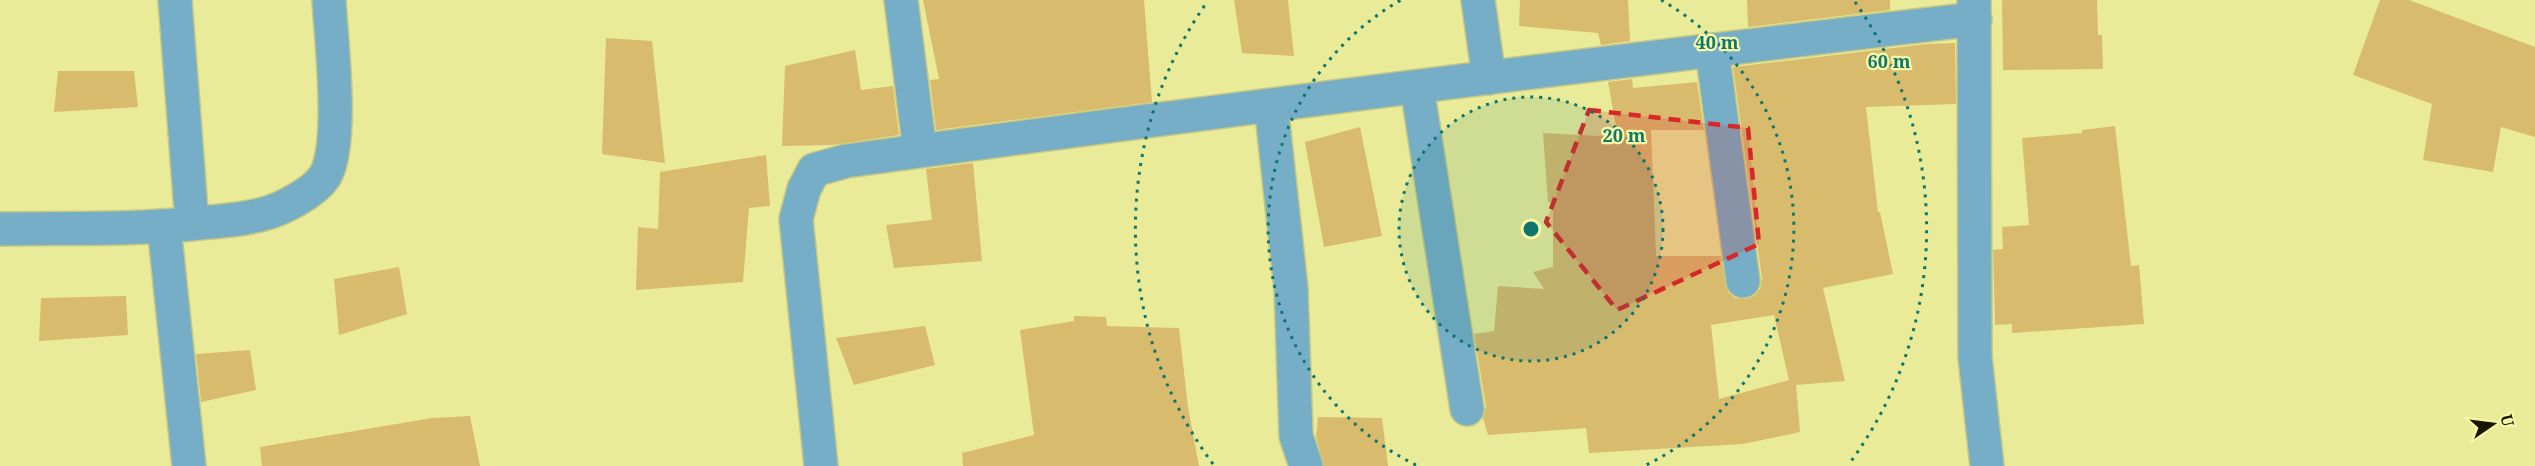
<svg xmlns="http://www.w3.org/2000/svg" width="2535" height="466" viewBox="0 0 2535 466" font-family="'Noto Serif',serif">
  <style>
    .building { fill: #d9bb6d; fill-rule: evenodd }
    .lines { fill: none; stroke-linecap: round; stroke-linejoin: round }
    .minor-casing { stroke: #c8c981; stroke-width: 36 }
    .minor { stroke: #76aec8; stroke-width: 33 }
    .marked { fill: #d62828; fill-opacity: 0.2; stroke: #d62828; stroke-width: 4.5; stroke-dasharray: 12 8; stroke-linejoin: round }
    .ring { fill: none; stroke: #0f766e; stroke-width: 3; stroke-dasharray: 3 6 }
    .centre { fill: #0f766e; stroke: #f8f9a6; stroke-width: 3 }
    .ring-label { font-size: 18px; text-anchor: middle; font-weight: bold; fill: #0f766e; stroke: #f8f9a6; stroke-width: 4.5; stroke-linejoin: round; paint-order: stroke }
  </style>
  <rect width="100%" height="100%" fill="#eaeb99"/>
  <path class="building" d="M 923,0 L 1144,0 L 1152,102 L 936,130 L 930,80 L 939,79 Z
    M 1234,0 L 1288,0 L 1294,56 L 1242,53 Z
    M 1520,0 L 1628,0 L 1630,41 L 1601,45 L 1598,33 L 1519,26 Z
    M 1747,0 L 1890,0 L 1890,10 L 1748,27 Z
    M 2002,0 L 2097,0 L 2098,35 L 2102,35 L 2103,69 L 2003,70 Z
    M 2380,0 L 2409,0 L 2535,47 L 2535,137 L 2501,127 L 2493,172 L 2423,160 L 2432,104 L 2353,75 Z
    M 606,38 L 652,41 L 665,163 L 602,154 Z
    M 1955,43 L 1956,104 L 1866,107 L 1878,212 L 1880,212 L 1893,274 L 1823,288 L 1845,381 L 1796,385 L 1800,432 L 1743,444 L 1589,453 L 1586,428 L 1488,435 L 1483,418 L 1486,406 L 1474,334 L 1494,331 L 1498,286 L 1544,289 L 1533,272 L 1553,267 L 1553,202 L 1548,202 L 1543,133 L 1618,137 L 1608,82 L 1632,79 L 1633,88 L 1697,82 L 1704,130 L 1651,130 L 1656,256 L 1721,256 L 1728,292 L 1735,298 L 1746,299 L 1754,296 L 1760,289 L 1762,279 L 1733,67 L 1927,44 ZM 1774,315 L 1789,380 L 1719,399 L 1711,325 Z
    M 855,50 L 861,90 L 893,86 L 899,135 L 832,145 L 782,146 L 785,66 Z
    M 58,71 L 134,71 L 138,107 L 54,112 Z
    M 2115,126 L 2131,266 L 2139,265 L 2144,324 L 2012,333 L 2012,324 L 1995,325 L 1993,250 L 2003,249 L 2002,227 L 2029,225 L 2022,138 L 2082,133 L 2082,130 Z
    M 1360,127 L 1382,236 L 1324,247 L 1305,142 Z
    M 766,155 L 770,206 L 749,208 L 743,282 L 636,290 L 638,227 L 658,229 L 660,172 Z
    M 973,163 L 982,261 L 894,268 L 886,225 L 932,220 L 926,169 Z
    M 399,267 L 407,314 L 339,335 L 334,279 Z
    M 126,296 L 128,335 L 39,341 L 41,298 Z
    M 1074,316 L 1106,317 L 1107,326 L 1179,328 L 1188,407 L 1199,466 L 963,466 L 962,453 L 1034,435 L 1020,330 L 1074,321 Z
    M 925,326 L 935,365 L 854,385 L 836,338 Z
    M 250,350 L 256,390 L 201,402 L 196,354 Z
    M 470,416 L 480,466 L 262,466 L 260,447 L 432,418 Z
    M 1318,417 L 1382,418 L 1388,466 L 1324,466 L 1316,437 Z"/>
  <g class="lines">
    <g class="minor-casing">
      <path id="minor" d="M 175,0 L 192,224
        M 901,0 L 920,151
        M 1478,0 L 1489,78
        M 1974,0 L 1975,357 L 1987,466
        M 1712,50 L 1743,281
        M 1417,87 L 1467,409
        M 1271,105 L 1291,288 L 1296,436 L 1306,466
        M 164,226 L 189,466
        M 0,229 C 67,228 134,230 200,223 C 221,221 243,220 263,214 C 281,210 315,192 325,176 C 344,144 331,39 329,0
        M 821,466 L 796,219 L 804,189 L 814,170 L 846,161 C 1222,110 1598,63 1975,19"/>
    </g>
    <use href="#minor" class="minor"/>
  </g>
  <path class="marked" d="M 1589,110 L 1748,128 L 1759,244 L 1617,310 L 1546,222 Z"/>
  <circle cx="1531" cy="229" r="132" fill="#0f766e" fill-opacity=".12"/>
  <g class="ring">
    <circle cx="1531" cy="229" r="132"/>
    <path d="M1416 465A263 263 0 0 1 1401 0M1661 0A263 263 0 0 1 1646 465"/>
    <path d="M1213 464A395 395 0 0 1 1207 2M1855 2A395 395 0 0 1 1849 464"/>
  </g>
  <circle cx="1531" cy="229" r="9" class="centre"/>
  <g class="ring-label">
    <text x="1717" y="49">40 m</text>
    <text x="1889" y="68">60 m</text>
    <text x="1624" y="142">20 m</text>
  </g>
  <g transform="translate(2493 424) rotate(76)" stroke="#f8f9a6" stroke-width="4.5" paint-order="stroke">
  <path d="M0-4.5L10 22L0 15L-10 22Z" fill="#181801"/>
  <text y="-9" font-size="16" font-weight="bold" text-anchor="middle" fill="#181801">U</text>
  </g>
</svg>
